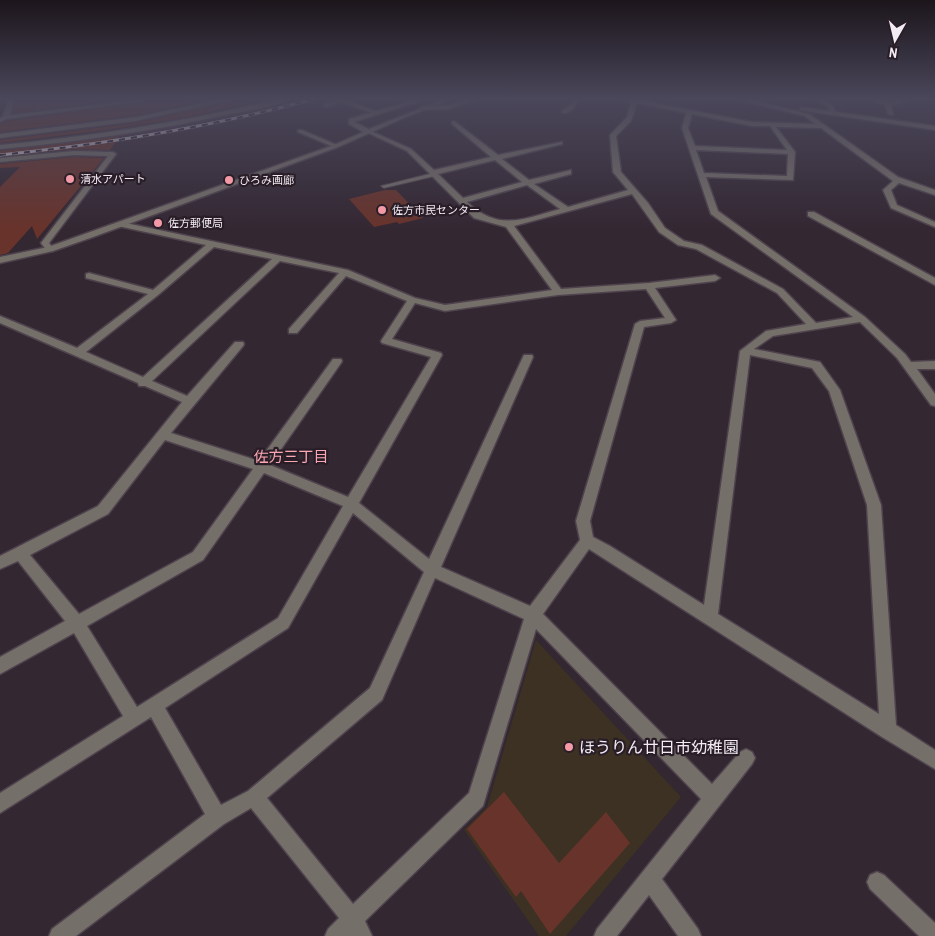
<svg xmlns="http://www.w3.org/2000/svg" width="935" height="936" viewBox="0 0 935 936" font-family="'Archivo Narrow','Noto Sans JP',sans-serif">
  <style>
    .built { fill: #3f2f3f }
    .education { fill: #3c3122 }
    .building { fill: #68332b }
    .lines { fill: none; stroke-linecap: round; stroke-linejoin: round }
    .service-casing { stroke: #4e424d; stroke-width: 2 }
    .pedestrian-casing { stroke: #4e424d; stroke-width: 3 }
    .minor-casing { stroke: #4e424d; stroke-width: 3 }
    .tertiary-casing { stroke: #4e424d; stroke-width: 3 }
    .service { fill: #756f69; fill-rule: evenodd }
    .pedestrian { fill: #756f69; fill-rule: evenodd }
    .minor { fill: #756f69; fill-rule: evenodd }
    .tertiary { fill: #756f69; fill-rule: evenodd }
    .rail-casing { stroke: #d0c7d0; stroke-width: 3 }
    .rail { stroke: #291e28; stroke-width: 2; stroke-dasharray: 6; stroke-linecap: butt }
    .poi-dot { fill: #f49aa7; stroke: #291e28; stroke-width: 2 }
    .labels { text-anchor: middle; stroke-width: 4.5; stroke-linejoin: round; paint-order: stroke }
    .far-poi-label { font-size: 11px; fill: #f3ebf3; stroke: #291e28; text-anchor: start }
    .neighbourhood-label { font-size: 15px; fill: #fca8b3; stroke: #291e28 }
    .near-poi-label { font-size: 16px; fill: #f3ebf3; stroke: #291e28; text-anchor: start }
  </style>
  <rect width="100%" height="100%" fill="#332732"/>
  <path class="built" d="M 299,98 L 326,98 L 250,118 L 176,133 L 95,146 L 0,158 L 0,150 L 95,139 L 173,126 Z"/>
  <path class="education" d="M 536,640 L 681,797 L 566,936 L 539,936 L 464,830 L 487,807 Z"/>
  <path class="building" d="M 17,98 L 135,98 L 13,113 Z
    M 136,98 L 216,98 L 136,115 L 0,132 L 0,124 L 8,121 L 141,103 Z
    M 242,98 L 247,98 L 247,104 L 177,119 L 106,130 L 0,143 L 0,140 L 136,123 Z
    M 120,136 L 110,150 L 74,149 L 0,156 L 0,151 Z
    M 74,157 L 104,158 L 37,239 L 32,226 L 8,253 L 0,255 L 0,187 L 20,167 L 0,168 L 0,164 Z
    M 385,190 L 396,190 L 423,218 L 399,224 L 397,222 L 374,227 L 349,199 Z
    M 504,792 L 559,863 L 606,812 L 630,843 L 550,934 L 521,891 L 516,897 L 467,829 Z"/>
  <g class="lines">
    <g class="service-casing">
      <path id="service" d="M 433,173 L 435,174 L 435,176 L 384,188 L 381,186 Z"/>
    </g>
    <g class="pedestrian-casing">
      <path id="pedestrian" d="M 888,102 L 891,104 L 893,115 L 888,114 L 885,104 Z"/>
    </g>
    <g class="minor-casing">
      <path id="minor" d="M 9,98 L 15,98 L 10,115 L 136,100 L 139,102 L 7,119 L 0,122 L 0,118 L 3,116 Z
        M 227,98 L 240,98 L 136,121 L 0,138 L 0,134 L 136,117 Z
        M 282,98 L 293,98 C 275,107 250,110 230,114 C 154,131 77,142 0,149 L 0,145 C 95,136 189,121 282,98 Z
        M 339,98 L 348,98 L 346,100 L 378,112 L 373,113 L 341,102 L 326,107 L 323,105 Z
        M 472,98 L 482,98 L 449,109 L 423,110 L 420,108 L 423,106 L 449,105 Z
        M 574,98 L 581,98 C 575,104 573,114 562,113 L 562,111 L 570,105 Z
        M 615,98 L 629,98 L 752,122 L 815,124 L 805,116 L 729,98 L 743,98 L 809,114 L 898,177 L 935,190 L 935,195 L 899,183 L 891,190 L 897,205 L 935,222 L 935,227 L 891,208 L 883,190 L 893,181 L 821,128 L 776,127 L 795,152 L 793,180 L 706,177 L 718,211 L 865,317 L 905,354 L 911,362 L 935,361 L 935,369 L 917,369 L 935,394 L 935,406 L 931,405 L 897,358 L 860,322 L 773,336 L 754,349 L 820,362 L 840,390 L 881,505 L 896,725 L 935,750 L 935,769 L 882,737 L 589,549 L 543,614 L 712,784 L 740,752 L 746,749 L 752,752 L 755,758 L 752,764 L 662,879 L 698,929 L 701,936 L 678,936 L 649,895 L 617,936 L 594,936 L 597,929 L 701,799 L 536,629 L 483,806 L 365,921 L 372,936 L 325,936 L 328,929 L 339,918 L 251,808 L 224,824 L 76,936 L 49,936 L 52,929 L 205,814 L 151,717 L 0,813 L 0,793 L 123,716 L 74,633 L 0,674 L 0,657 L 65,621 L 18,561 L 0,569 L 0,556 L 98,506 L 182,402 L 145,386 L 139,386 L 138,383 L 0,323 L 0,316 L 77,348 L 148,294 L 86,278 L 86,274 L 89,273 L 153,290 L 206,245 L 118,226 L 117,224 L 121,222 L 348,270 L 415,298 L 445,305 L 552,290 L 506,227 L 474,218 L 407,151 L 366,132 L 371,131 L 411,149 L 434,170 L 491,157 L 452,124 L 452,122 L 454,121 L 498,155 L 562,142 L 562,144 L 502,159 L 529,180 L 571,170 L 571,174 L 534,184 L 568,207 L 628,190 L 613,172 L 610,135 L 627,117 L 631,102 ZM 637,103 L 686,113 L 682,128 L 711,214 L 853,317 L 816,323 L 783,289 L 702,245 L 684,241 L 665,228 L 648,203 L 621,172 L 616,136 L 631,121 ZM 692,114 L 752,126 L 770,126 L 787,150 L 695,146 L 688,128 ZM 696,150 L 788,154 L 787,176 L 704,173 ZM 495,160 L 522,182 L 463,198 L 438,174 ZM 527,185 L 560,209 C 523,219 499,232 467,202 ZM 632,194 L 659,232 L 678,245 L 696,249 L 777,293 L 806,324 L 766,331 L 740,351 L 704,605 L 610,546 L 593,537 L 590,521 L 644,327 L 671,323 L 676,320 L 655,288 L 715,281 L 720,278 L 715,275 L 649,283 L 561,289 L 514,226 ZM 214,247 L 272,259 L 143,377 L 86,352 L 158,295 ZM 280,261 L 339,273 L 289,329 L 289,333 L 297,333 L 346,276 L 407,301 L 381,341 L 382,343 L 431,357 L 348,497 L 270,465 L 341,363 L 342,361 L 341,359 L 333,359 L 259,461 L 171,433 L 243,346 L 244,344 L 243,342 L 235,342 L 187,396 L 152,381 ZM 646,289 L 665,318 L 640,321 L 635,324 L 576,521 L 580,540 L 530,606 L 441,567 L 533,357 L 532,355 L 524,355 L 523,357 L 429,559 L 359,503 L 442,355 L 441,353 L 392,339 L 415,303 L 445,311 L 558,295 ZM 750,355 L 812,368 L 829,391 L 867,505 L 879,714 L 718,614 ZM 165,440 L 253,469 L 193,552 L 79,614 L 30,555 L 108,514 ZM 264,473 L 343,506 L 278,618 L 137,707 L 87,626 L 203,560 ZM 353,513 L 424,572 L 370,688 L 248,791 L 221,805 L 165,708 L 288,628 ZM 435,578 L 524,619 L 469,793 L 353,904 L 267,798 L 382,700 Z
        M 868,98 L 890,102 L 912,98 C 898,107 882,107 868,98 Z
        M 801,107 L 935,126 L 935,130 L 799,110 Z
        M 298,130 L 302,130 L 339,146 L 334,147 L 298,132 Z
        M 74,151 L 113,152 L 116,154 L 49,243 L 54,249 L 53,251 L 47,251 L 41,243 L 108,156 L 74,155 L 0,162 L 0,158 Z
        M 808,212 L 814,212 L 935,278 L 935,285 L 808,216 Z
        M 877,872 L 884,875 L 935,923 L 935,936 L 919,936 L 870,889 L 867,882 L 870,875 Z"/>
    </g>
    <g class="tertiary-casing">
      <path id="tertiary" d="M 420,98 L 430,98 L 354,122 L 369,129 L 447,98 L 456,98 L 406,117 L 338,147 L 93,237 L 53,251 L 0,263 L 0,257 L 48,247 L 334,145 L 363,132 L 349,124 L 349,119 Z
        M 811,98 C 824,98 832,103 837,114 L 832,115 L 828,107 Z"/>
    </g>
    <use href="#service" class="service"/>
    <use href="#pedestrian" class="pedestrian"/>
    <use href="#minor" class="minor"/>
    <use href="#tertiary" class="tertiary"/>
    <g class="rail-casing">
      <path id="rail" d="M 0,155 C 107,144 213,127 317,98"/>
    </g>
    <use href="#rail" class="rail"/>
  </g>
  <linearGradient id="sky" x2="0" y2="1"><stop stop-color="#1c151c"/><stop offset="0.43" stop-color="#4a475a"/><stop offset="1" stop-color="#4a475a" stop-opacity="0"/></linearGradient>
  <rect width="935" height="229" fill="url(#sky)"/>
  <g class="poi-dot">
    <circle cx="70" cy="179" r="5"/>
    <circle cx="229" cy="180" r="5"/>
    <circle cx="382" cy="210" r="5"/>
    <circle cx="158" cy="223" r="5"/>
    <circle cx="569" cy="747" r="5"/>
  </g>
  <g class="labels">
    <g class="far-poi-label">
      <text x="80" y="183">清水アパート</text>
      <text x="239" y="184">ひろみ画廊</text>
      <text x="392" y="214">佐方市民センター</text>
      <text x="168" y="227">佐方郵便局</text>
    </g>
    <g class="neighbourhood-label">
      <text x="291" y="462">佐方三丁目</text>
    </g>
    <g class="near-poi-label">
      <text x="579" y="753">ほうりん廿日市幼稚園</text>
    </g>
  </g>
  <g transform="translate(895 40) rotate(188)" stroke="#291e28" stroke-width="4" paint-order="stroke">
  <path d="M0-4L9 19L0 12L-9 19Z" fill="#f3ebf3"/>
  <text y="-8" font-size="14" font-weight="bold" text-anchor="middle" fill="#f3ebf3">N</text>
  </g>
</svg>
